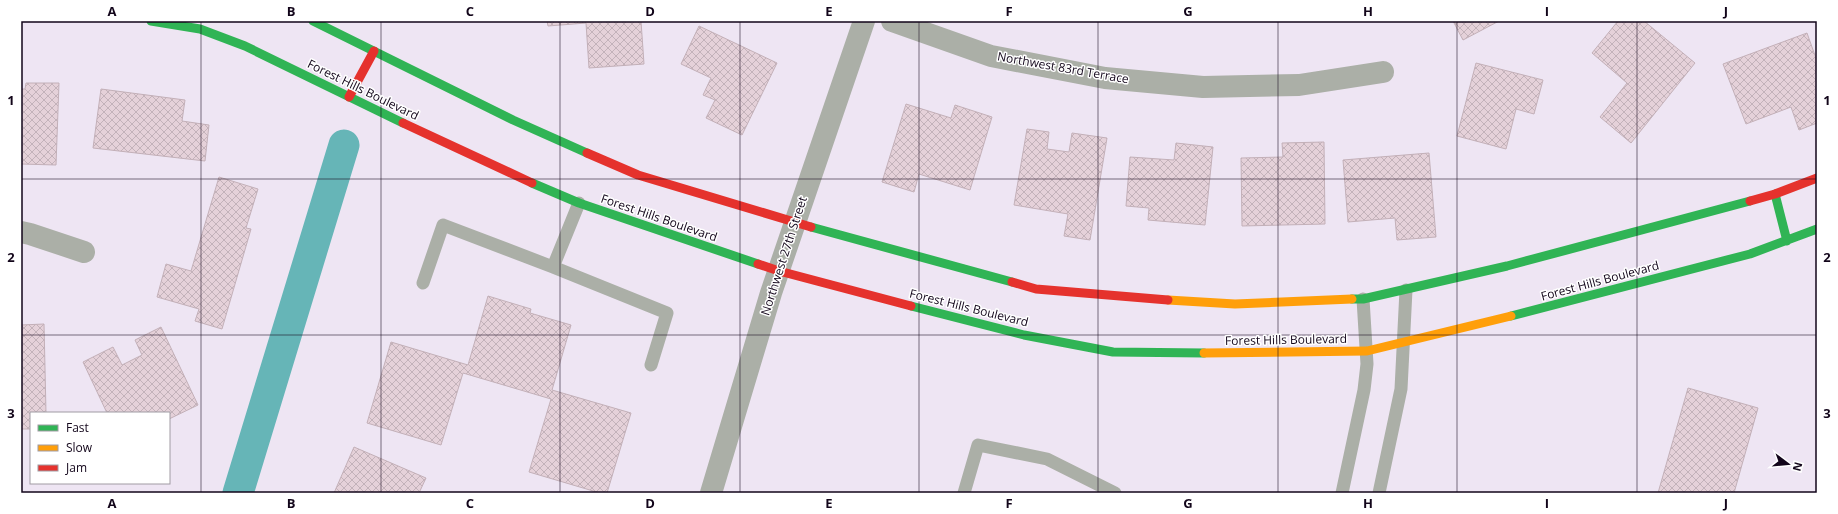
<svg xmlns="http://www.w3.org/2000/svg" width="1838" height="514" viewBox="0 0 1838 514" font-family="'Open Sans',sans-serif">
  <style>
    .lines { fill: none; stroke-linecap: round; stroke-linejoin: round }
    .canal { stroke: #66b5b7; stroke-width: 31 }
    .building { fill: url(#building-cross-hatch); stroke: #c3b0b8 }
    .lane { stroke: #abafa7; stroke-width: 13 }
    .street { stroke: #abafa7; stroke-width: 22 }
    .fast { stroke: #30b455; stroke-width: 9 }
    .slow { stroke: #ff9f0a; stroke-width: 9 }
    .jam { stroke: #e5322d; stroke-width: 9 }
    .grid { fill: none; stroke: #12051a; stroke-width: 1; stroke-opacity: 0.55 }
    .labels { text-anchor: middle; stroke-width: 3; stroke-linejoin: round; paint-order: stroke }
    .street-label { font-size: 12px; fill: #12051a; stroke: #fff }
    .neatline { fill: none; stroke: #12051a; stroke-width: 1.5 }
    .grid-label { font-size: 13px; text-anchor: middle; font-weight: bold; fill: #12051a }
  </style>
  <defs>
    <pattern id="building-cross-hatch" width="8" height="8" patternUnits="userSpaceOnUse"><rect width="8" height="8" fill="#e5d1d9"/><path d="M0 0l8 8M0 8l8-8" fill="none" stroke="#c3b2ba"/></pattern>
  </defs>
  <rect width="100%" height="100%" fill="#eee5f3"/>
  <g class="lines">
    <path class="canal" d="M 238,493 L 344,145"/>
  </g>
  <path class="building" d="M 547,21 L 641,21 L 644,64 L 589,68 L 586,23 L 548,26 Z
    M 1453,21 L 1499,21 L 1463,40 Z
    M 1618,21 L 1644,21 L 1695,63 L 1631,143 L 1600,117 L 1627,83 L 1592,53 Z
    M 699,26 L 777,63 L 742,135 L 706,118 L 715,100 L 703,95 L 711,78 L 681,64 Z
    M 1807,33 L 1817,61 L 1817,123 L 1799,130 L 1791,107 L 1746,124 L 1723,64 Z
    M 1476,63 L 1543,80 L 1534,114 L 1516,109 L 1506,149 L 1457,136 Z
    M 26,83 L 59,83 L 56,165 L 21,164 L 21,89 L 25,89 Z
    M 101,89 L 185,100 L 182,121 L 209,125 L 205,161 L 93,148 Z
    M 906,104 L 951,118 L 955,105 L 992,117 L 970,190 L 919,174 L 914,192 L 882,182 Z
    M 1027,129 L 1049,132 L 1047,149 L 1069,152 L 1072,133 L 1107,138 L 1090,240 L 1064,236 L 1068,214 L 1014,205 Z
    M 1324,142 L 1325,224 L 1242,226 L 1241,158 L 1283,157 L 1282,143 Z
    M 1176,143 L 1213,147 L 1205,225 L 1148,220 L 1149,208 L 1126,206 L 1130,157 L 1174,160 Z
    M 1429,153 L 1436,237 L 1397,240 L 1395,218 L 1348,222 L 1343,160 Z
    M 219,177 L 258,189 L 246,228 L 251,229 L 222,329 L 195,321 L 199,309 L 157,297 L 166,264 L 191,271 Z
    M 488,296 L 531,309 L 530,313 L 571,325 L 552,390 L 631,413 L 607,493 L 600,493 L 529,472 L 551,399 L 463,373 L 441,445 L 367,423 L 391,342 L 468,365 Z
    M 44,324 L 46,413 L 31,413 L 31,429 L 21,429 L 21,325 Z
    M 161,327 L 198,405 L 169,419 L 169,413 L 107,413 L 83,362 L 113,347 L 122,365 L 142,355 L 135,340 Z
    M 1688,388 L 1758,408 L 1734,493 L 1658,493 Z
    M 354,447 L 426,478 L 419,493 L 334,493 Z"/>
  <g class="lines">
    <path class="lane" d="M 579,203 L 553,267 L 667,313 L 651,365
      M 423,283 L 443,225 L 553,267
      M 964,493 L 978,445 L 1047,459 L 1115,493
      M 1342,493 L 1364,390 L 1367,364 L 1363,299
      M 1379,493 L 1401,389 L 1406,290"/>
    <path class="street" d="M 892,21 L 991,56 L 1105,78 L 1203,87 L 1299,85 L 1383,72
      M 21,232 L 30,234 L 84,252
      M 711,493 L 771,293 L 864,21"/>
    <path class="fast" d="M 151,21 L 200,29 L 245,46 L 403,123
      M 313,21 L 513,120 L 587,153
      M 532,183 L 579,203 L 758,264
      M 1775,194 L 1787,241
      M 811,227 L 1012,282
      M 1352,299 L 1363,299 L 1507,266 L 1750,201
      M 911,306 L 1024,335 L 1113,352 L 1204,353
      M 1511,316 L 1750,254 L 1817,229"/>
    <path class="slow" d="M 1168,300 L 1235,304 L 1352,299
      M 1204,353 L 1367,351 L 1511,316"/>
    <path class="jam" d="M 349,97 L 374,51
      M 403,123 L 532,183
      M 587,153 L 638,175 L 811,227
      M 1750,201 L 1775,194 L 1817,178
      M 758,264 L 779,271 L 911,306
      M 1012,282 L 1036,289 L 1168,300"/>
  </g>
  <path class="grid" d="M 201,21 L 201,493M 381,21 L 381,493M 560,21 L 560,493M 740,21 L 740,493M 919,21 L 919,493M 1098,21 L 1098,493M 1278,21 L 1278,493M 1457,21 L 1457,493M 1637,21 L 1637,493M 21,179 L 1817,179M 21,335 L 1817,335"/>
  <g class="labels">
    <g class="street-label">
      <text transform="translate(1063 68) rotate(10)" y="4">Northwest 83rd Terrace</text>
      <text transform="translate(363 90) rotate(26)" y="4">Forest Hills Boulevard</text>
      <text transform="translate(659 218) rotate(19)" y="4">Forest Hills Boulevard</text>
      <text transform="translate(784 256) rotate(-72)" y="4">Northwest 27th Street</text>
      <text transform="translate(1600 281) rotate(-15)" y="4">Forest Hills Boulevard</text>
      <text transform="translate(969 308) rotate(14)" y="4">Forest Hills Boulevard</text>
      <text transform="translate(1286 340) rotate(-1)" y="4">Forest Hills Boulevard</text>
    </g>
  </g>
  <rect width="1838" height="514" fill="none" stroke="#ffffff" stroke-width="44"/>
  <rect x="30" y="412" width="140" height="72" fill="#ffffff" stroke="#a09ba3"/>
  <rect x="38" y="425" width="20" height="6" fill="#30b455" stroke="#a09ba3"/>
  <text x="66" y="432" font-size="12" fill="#12051a">Fast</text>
  <rect x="38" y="445" width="20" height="6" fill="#ff9f0a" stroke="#a09ba3"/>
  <text x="66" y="452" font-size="12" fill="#12051a">Slow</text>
  <rect x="38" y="465" width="20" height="6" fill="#e5322d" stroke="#a09ba3"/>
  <text x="66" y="472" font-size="12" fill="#12051a">Jam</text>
  <g transform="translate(1788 464) rotate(106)" stroke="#ffffff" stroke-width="3" paint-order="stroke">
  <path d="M0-3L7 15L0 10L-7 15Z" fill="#12051a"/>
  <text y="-6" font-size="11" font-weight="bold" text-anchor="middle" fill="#12051a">N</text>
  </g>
  <rect x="22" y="22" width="1794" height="470" class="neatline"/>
  <g class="grid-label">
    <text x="112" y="16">A</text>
    <text x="291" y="16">B</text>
    <text x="470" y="16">C</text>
    <text x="650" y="16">D</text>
    <text x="829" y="16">E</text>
    <text x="1009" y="16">F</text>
    <text x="1188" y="16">G</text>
    <text x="1368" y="16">H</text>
    <text x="1547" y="16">I</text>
    <text x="1726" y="16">J</text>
    <text x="11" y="105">1</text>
    <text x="1827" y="105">1</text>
    <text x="11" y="262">2</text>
    <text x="1827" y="262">2</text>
    <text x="11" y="418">3</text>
    <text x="1827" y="418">3</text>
    <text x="112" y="508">A</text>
    <text x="291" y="508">B</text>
    <text x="470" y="508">C</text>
    <text x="650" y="508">D</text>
    <text x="829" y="508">E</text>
    <text x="1009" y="508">F</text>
    <text x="1188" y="508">G</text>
    <text x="1368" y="508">H</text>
    <text x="1547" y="508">I</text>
    <text x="1726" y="508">J</text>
  </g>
</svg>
